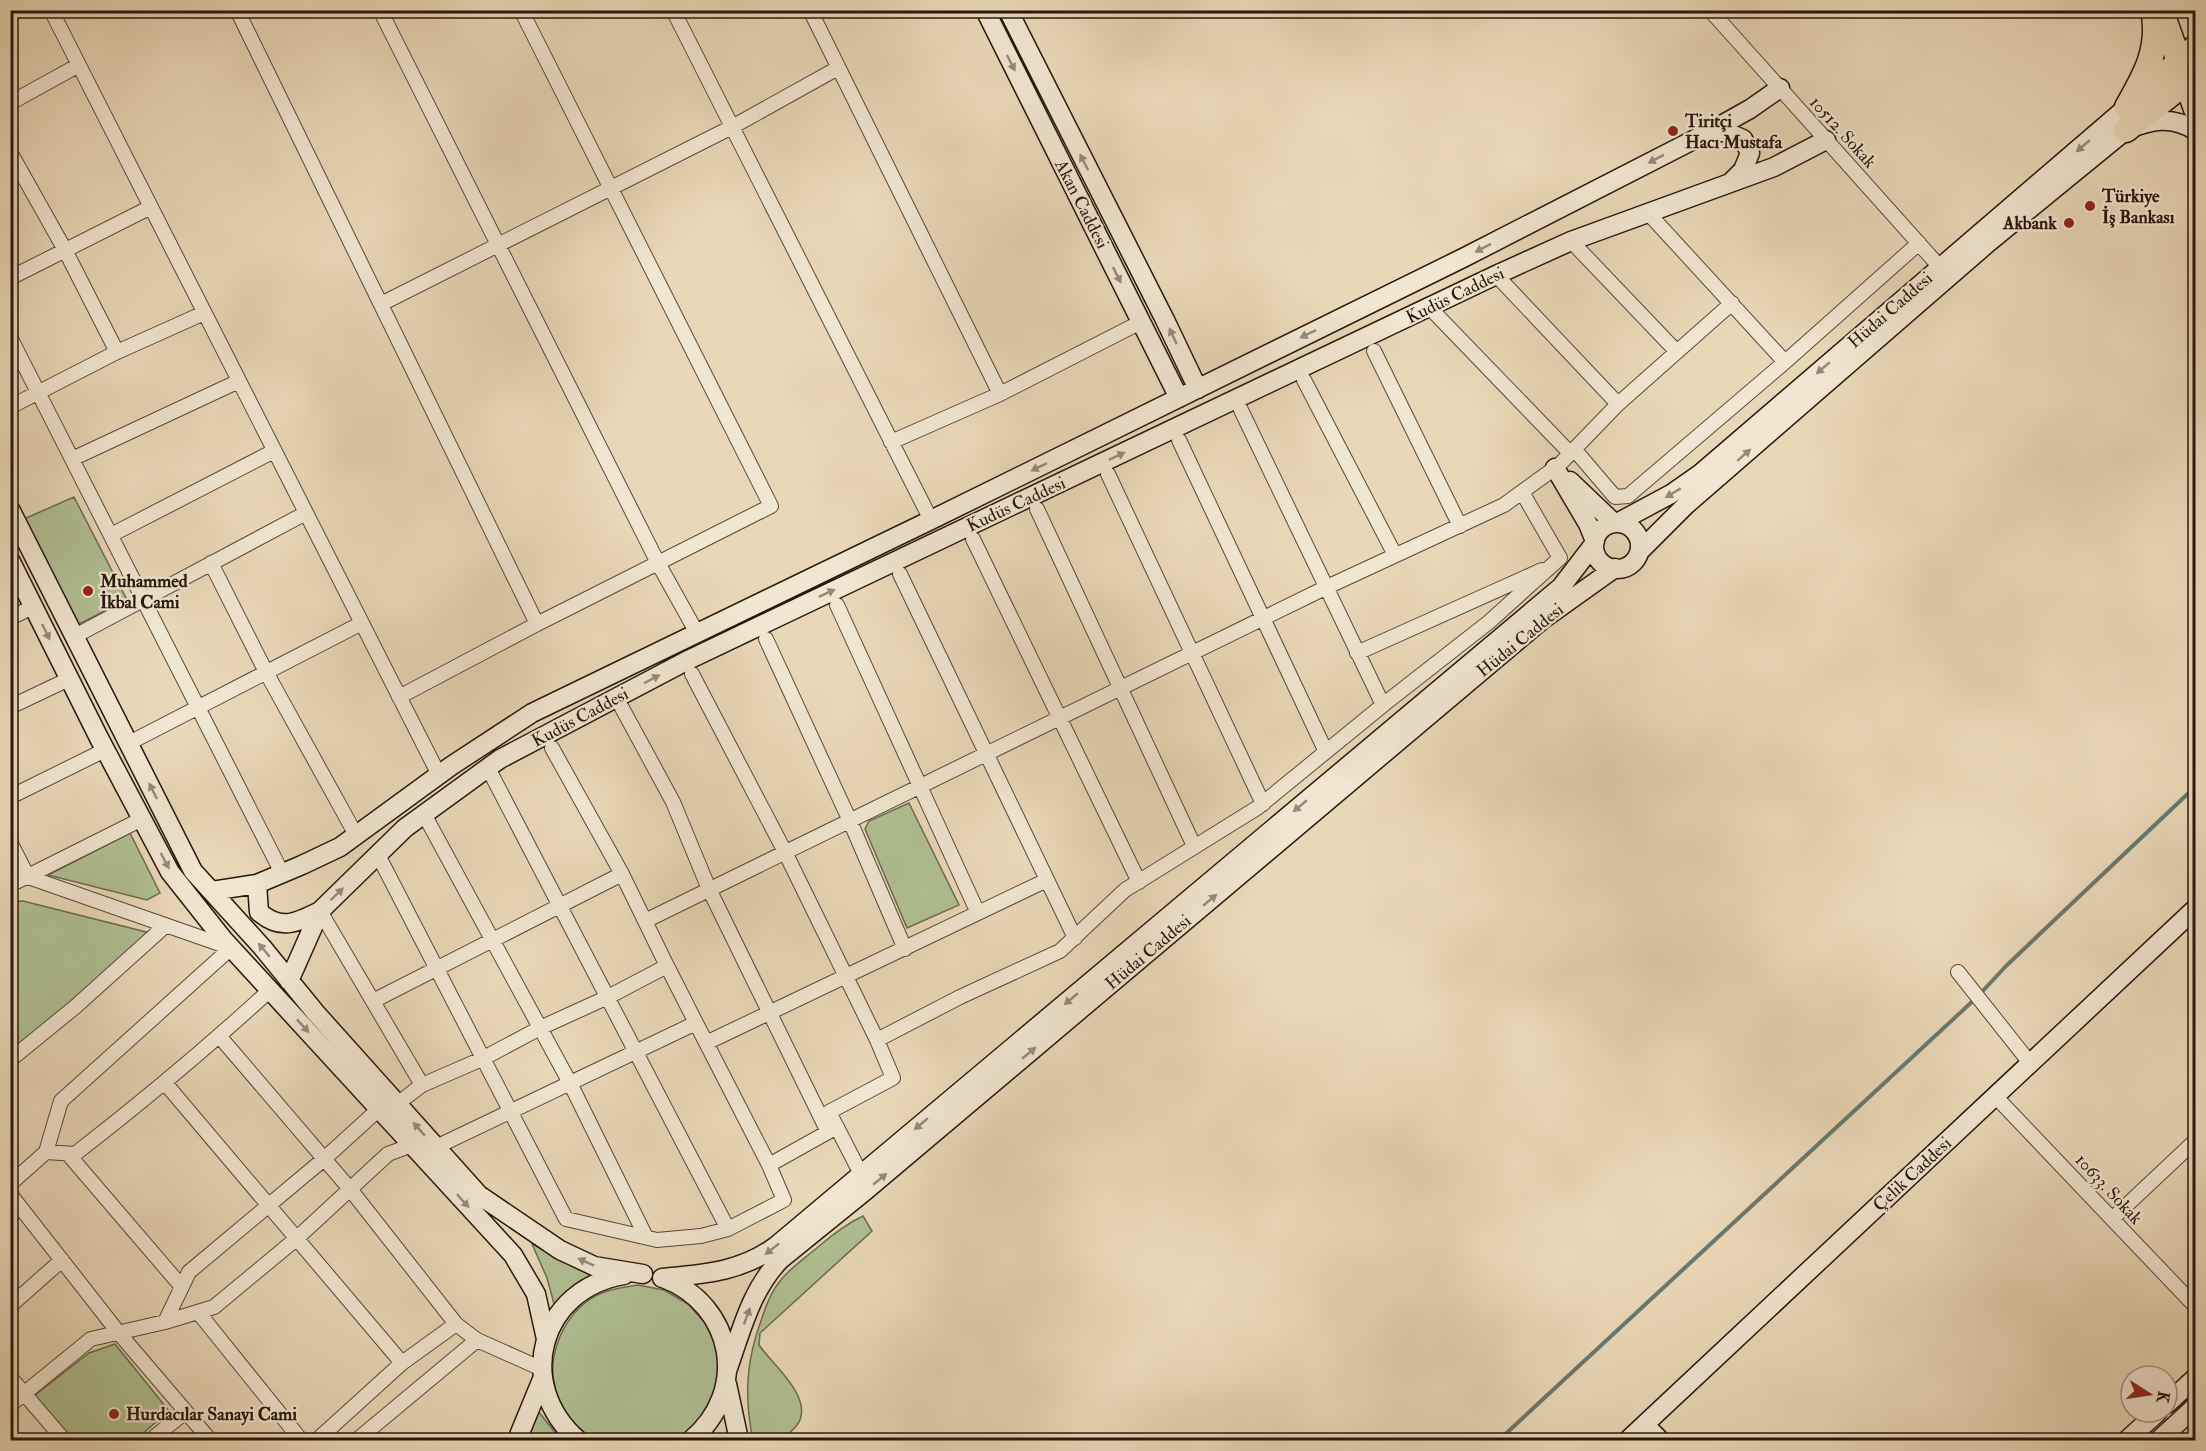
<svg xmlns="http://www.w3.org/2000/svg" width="2206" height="1451" viewBox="0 0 2206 1451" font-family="'IM FELL Double Pica',serif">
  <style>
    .green { fill: #b0c093; stroke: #6b6c50; stroke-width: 1.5 }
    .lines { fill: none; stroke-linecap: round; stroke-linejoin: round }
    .stream { stroke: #6a796c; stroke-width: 4 }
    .street-casing { stroke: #574838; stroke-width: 16 }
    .secondary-casing { stroke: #26180d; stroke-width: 21 }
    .highway-casing { stroke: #26180d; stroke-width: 27 }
    .street { stroke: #f1e6d1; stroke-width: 14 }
    .secondary { stroke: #f1e6d1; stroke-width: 18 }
    .highway { stroke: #e9d8b8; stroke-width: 24 }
    .oneway { fill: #968979 }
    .poi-dot { fill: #8f2418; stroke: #f1e6d1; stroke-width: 2 }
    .labels { text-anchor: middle; stroke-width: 4.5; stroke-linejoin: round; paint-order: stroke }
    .poi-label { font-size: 18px; font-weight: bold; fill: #26180d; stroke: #f1e6d1; text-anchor: start }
    .street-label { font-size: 18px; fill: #26180d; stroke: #f1e6d1 }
  </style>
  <rect width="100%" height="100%" fill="#e9d8b8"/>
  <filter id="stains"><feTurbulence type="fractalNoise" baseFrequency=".00333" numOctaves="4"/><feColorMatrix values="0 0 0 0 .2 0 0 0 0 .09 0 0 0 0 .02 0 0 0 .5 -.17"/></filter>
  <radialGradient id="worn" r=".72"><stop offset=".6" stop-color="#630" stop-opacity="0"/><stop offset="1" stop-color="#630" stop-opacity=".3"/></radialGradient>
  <path class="green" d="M 74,497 L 127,600 L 75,626 L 24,519 Z
    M 909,803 L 959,905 L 907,928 L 865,829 L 869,821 Z
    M 130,833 L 160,893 L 147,900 L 48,875 Z
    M 23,901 L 154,934 L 11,1059 L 11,902 Z
    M 863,1216 L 872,1231 L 760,1333 L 759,1345 C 772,1364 810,1394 800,1420 C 797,1428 787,1435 781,1440 L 753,1440 C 744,1397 746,1360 762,1318 C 766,1305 771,1292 780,1281 C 790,1268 805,1258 818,1247 C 832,1235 846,1224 863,1216 Z
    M 532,1244 L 568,1263 L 607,1275 L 556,1311 L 547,1278 Z
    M 638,1285 L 664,1290 L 688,1304 L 706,1324 L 717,1350 L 719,1378 L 712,1405 L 695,1429 L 679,1440 L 590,1440 C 584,1435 575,1429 570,1422 C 541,1385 550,1331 586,1302 C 601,1290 619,1288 638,1285 Z
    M 115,1344 L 169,1411 L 135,1440 L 71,1440 L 34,1396 L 89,1353 Z
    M 538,1411 L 561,1440 L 527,1440 Z"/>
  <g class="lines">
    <path class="stream" d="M 1980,994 L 2006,966 L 2196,786
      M 1499,1440 L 1975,999"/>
    <g class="street-casing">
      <path id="street" d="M 51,10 L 439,775
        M 237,10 L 537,624 L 399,697
        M 380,10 L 658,563 L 697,633
        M 521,10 L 771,506 L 537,624
        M 673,10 L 931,520
        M 810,10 L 1000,394
        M 1710,10 L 1947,275
        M 10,103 L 79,65
        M 10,152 L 65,250 L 117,352
        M 1649,214 L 1785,362
        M 1571,241 L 1677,352
        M 1496,275 L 1618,404
        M 10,278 L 151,207
        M 381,304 L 732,127 L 838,68
        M 1429,307 L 1570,453
        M 10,337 L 282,873
        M 1374,351 L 1460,526
        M 1304,380 L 1395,555
        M 10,407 L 117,352 L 204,313
        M 1241,410 L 1383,705
        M 1179,440 L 1326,752
        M 891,442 L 1000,394 L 1141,322
        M 1574,449 L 1615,497 L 1628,496 L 1785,362 L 1919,243
        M 72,459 L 239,381
        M 1108,474 L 1263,804
        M 1037,509 L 1194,846
        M 111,535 L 274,451
        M 973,539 L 1139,882
        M 211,563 L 266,672 L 356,835
        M 900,574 L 1075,938
        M 837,605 L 978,913
        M 10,618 L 33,607
        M 75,636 L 306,513
        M 766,639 L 850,821 L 905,949
        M 1357,653 L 1542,570
        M 692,674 L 785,852 L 877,1040
        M 10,707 L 69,679
        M 622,708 L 673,802 L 709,889 L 828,1132
        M 129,743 L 362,623
        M 488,768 L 728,1229
        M 10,797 L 105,750
        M 424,814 L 570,1083 L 646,1237
        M 10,842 L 28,877 L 231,948 L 61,1101 L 46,1152
        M 378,855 L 566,1219 L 657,1240 L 701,1236 L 728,1229 L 784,1200 L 769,1165 L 837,1127
        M 10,885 L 142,819
        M 320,911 L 422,1085 L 397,1104
        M 645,921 L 1327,587 L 1504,505 L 1559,465 L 1618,404 L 1732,303
        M 667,966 L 696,1023
        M 1958,972 L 2030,1063
        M 373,1001 L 622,874
        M 220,1037 L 350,1189 L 456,1324 L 477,1340 L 542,1369
        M 706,1043 L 1047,880
        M 10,1060 L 75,1007 L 165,926
        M 165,1083 L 402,1363
        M 422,1085 L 482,1059 L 540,1028 L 608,997 L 667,966 L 622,874 L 552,748
        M 1995,1096 L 2196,1307
        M 436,1147 L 696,1023 L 769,1165
        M 68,1154 L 182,1287
        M 861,1174 L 829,1112 L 893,1078 L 877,1040 L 960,997 L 1060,951 L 1125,890 L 1257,808 L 1388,701 L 1489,622 L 1560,558 L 1522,492
        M 10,1184 L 46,1152 L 75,1154 C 142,1102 207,1048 270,990
        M 10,1194 L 118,1332 L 210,1440
        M 2112,1219 L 2196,1140
        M 10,1306 L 62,1260
        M 198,1312 L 301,1440
        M 165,1322 L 189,1272 L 324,1159 L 379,1109
        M 10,1377 L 64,1440
        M 10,1405 L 91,1339 L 165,1322 L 214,1307 L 296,1239 L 388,1154 L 412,1145
        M 151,1440 L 185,1412
        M 317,1440 L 402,1363 L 456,1324
        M 357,1440 L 477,1340"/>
    </g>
    <g class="secondary-casing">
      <path id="secondary" d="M 985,10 L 1179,398
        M 1008,10 L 1165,320 L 1198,389
        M 1709,132 L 1727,132 L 1743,139 L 1750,153 L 1743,170 L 1731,182
        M 1555,468 L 1588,524 L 1595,541
        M 1570,481 L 1614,523
        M 10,509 L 193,871 L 262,947 L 315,1012 L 479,1195 L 560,1250 L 594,1266 L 643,1274
        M 1617,523 L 1671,494 L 1701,473 L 2127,107
        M1594 546a23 23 0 1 1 46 0a23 23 0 1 1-46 0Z
        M 1640,551 L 1686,505 L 1989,242 L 2126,130 C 2150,120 2172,115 2196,131
        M 10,560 L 99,738 L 170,872 L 223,939 L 513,1255 L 536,1294 L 546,1339
        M 257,884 L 259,912 C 281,931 296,923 320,911
        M 212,891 L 257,884 L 302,865 L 340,847 L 451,766 L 532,713 L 931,520 L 1463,258 L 1709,132 L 1750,109 L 1780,88
        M 289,981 L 320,911 L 405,828 L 500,759 L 690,659 L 1496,275 L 1571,241 L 1774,167 L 1826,140
        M 662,1278 C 704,1274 741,1272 776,1246 L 1561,587 L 1594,544
        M 663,1278 C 735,1305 749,1392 691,1440
        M 727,1371 C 741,1332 751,1289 781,1259 L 865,1191 L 1542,620 L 1615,568
        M 727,1384 L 739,1440
        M 2167,1404 L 2196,1377
        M 1645,1425 L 1660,1440
        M 517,1440 L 543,1377
        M 578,1440 C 514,1384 540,1289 624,1275
        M 1628,1440 L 2196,908
        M 2127,1440 L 2158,1412
        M 2159,1440 L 2196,1406"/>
    </g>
    <g class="highway-casing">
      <path id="highway" d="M 2162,13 L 2196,109
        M 2139,97 L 2196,47
        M 2127,107 C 2145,76 2161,48 2153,10
        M 2126,130 L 2196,74"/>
    </g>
    <use href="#street" class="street"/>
    <use href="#secondary" class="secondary"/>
    <use href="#highway" class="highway"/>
  </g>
  <defs><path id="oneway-solid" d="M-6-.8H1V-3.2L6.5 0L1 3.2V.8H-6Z" transform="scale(1.5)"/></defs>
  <g class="oneway">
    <use href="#oneway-solid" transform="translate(1011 63) rotate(63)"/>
    <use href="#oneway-solid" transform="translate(2083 146) rotate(139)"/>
    <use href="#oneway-solid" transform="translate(1656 159) rotate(153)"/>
    <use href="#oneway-solid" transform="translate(1084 162) rotate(-117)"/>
    <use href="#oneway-solid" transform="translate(1483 248) rotate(153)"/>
    <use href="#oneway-solid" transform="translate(1117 275) rotate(63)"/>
    <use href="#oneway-solid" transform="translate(1308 334) rotate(154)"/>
    <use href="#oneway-solid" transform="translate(1173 336) rotate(-115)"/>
    <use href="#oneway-solid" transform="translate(1823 368) rotate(139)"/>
    <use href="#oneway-solid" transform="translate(1744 455) rotate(-41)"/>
    <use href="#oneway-solid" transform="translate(1117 456) rotate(-25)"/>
    <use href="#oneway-solid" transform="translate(1039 467) rotate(154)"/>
    <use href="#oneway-solid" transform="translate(1673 493) rotate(149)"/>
    <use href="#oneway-solid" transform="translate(827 593) rotate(-25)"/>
    <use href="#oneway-solid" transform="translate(46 632) rotate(64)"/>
    <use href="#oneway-solid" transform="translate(652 679) rotate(-28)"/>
    <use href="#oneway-solid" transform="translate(153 791) rotate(-117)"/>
    <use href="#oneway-solid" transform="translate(1300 806) rotate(140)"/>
    <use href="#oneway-solid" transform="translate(165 861) rotate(62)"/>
    <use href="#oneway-solid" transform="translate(337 894) rotate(-44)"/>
    <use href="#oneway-solid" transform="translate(1210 900) rotate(-40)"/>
    <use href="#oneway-solid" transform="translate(264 950) rotate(-130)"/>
    <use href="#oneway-solid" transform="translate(1071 999) rotate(140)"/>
    <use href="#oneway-solid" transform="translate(303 1026) rotate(47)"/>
    <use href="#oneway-solid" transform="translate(1029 1053) rotate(-40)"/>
    <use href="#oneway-solid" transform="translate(921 1124) rotate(140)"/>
    <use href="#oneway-solid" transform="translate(419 1129) rotate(-132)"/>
    <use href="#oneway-solid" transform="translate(880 1179) rotate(-40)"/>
    <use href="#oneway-solid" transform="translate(463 1201) rotate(48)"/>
    <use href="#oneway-solid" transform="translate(772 1249) rotate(142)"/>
    <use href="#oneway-solid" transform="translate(586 1262) rotate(-156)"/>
    <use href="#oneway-solid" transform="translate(747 1316) rotate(-70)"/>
  </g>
  <g class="poi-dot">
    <circle cx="1673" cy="131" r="6"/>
    <circle cx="2090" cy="206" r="6"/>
    <circle cx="2069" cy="223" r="6"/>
    <circle cx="88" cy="591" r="6"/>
    <circle cx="114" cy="1414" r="6"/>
  </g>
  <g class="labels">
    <g class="poi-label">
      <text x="1685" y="127">Tiritçi<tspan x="1685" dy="21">Hacı Mustafa</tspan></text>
      <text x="2102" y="202">Türkiye<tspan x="2102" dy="21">İş Bankası</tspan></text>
      <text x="2057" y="229" text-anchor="end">Akbank</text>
      <text x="100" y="587">Muhammed<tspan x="100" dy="21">İkbal Cami</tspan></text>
      <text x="126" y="1420">Hurdacılar Sanayi Cami</text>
    </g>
    <g class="street-label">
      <text transform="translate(1843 132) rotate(48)" y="6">10512. Sokak</text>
      <text transform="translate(1082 204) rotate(63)" y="6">Akan Caddesi</text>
      <text transform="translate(1455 295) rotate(-26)" y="6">Kudüs Caddesi</text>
      <text transform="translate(1890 310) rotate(-41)" y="6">Hüdai Caddesi</text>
      <text transform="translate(1016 504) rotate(-25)" y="6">Kudüs Caddesi</text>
      <text transform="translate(1520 640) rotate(-39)" y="6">Hüdai Caddesi</text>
      <text transform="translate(580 717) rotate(-28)" y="6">Kudüs Caddesi</text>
      <text transform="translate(1148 952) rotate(-40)" y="6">Hüdai Caddesi</text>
      <text transform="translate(1912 1174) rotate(-43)" y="6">Çelik Caddesi</text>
      <text transform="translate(2109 1189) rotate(47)" y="6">10633. Sokak</text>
    </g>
  </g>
  <rect width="2206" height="1451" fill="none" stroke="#e9d8b8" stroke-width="36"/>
  <rect x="12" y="12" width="2182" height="1427" fill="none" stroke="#26180d" stroke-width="3"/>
  <rect x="18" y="18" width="2170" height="1415" fill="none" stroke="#26180d" stroke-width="1.5"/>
  <g transform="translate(2149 1394) rotate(102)"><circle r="28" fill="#f1e6d1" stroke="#a09483" stroke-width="1.5"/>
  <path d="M0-4.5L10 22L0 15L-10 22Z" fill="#8f2418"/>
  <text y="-9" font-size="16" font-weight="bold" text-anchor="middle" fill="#26180d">K</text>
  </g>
  <rect width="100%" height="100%" filter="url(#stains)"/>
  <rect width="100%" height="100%" fill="url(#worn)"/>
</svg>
